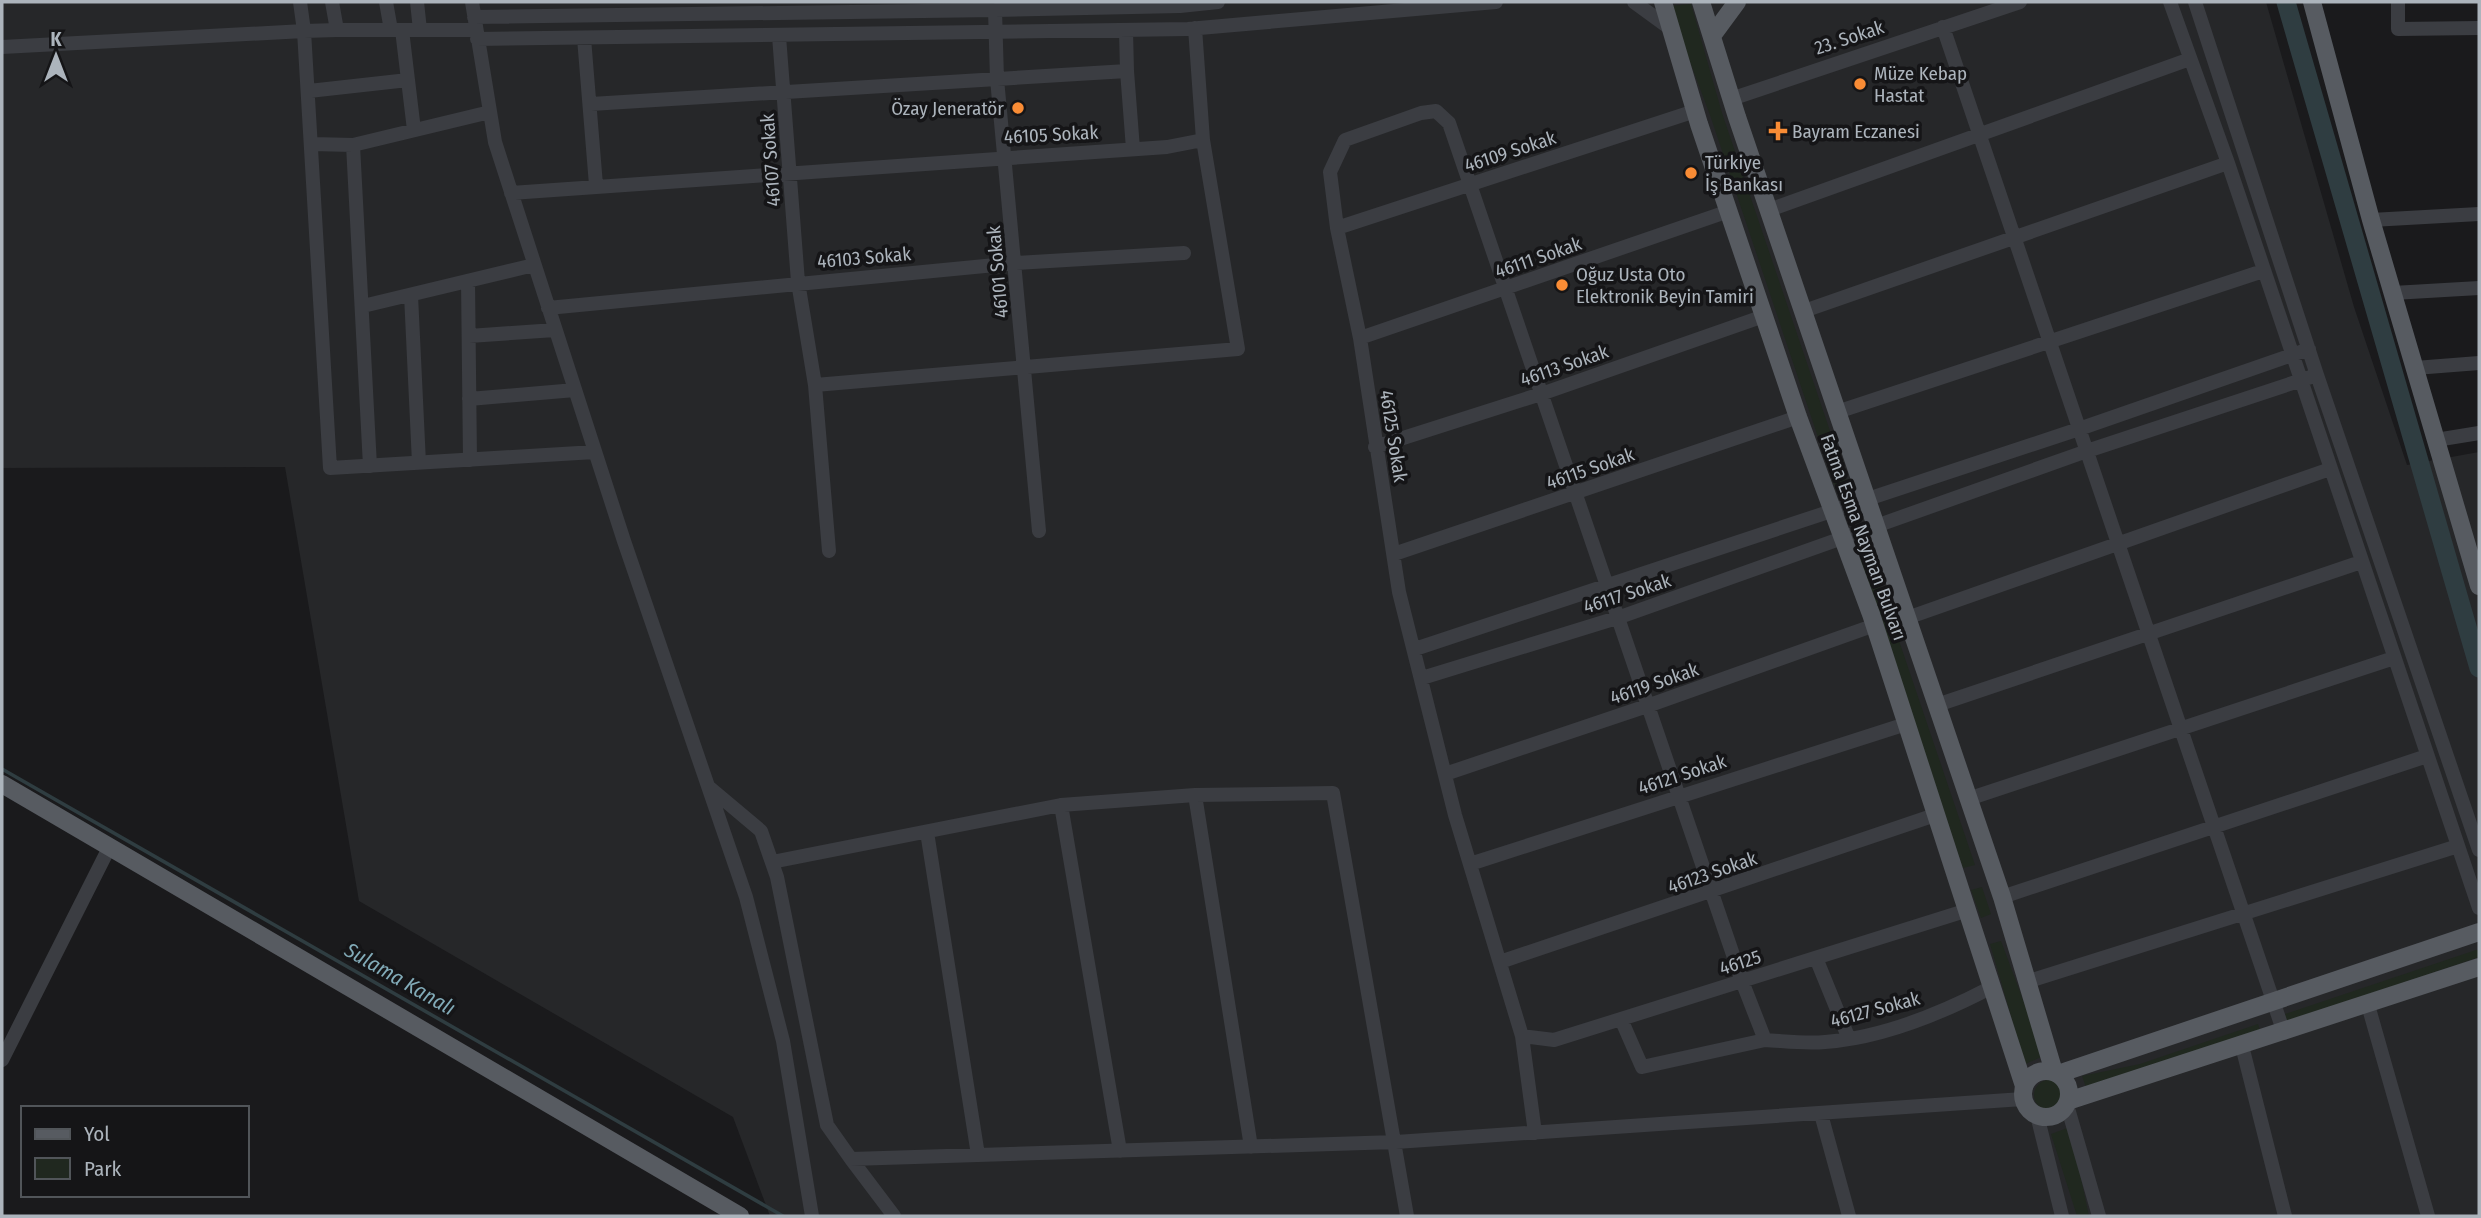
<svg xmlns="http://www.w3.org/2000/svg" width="2481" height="1218" viewBox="0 0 2481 1218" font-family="'Fira Sans Condensed',sans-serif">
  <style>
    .built { fill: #262729 }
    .green { fill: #20281f }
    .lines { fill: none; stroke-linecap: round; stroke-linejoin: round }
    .stream { stroke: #2f3d41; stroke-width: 3.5 }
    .river { stroke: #2f3d41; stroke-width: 19 }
    .minor { stroke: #3b3d42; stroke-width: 14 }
    .major { stroke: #575b61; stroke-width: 18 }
    .poi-dot { fill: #f98c35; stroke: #151517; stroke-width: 2.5 }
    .labels { text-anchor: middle; stroke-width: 7; stroke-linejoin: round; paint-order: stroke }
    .street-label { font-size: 19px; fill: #acb4bc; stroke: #151517 }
    .poi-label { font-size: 19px; fill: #acb4bc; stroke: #151517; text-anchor: start }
    .water-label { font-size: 21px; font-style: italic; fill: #82abb8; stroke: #151517 }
  </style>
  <rect width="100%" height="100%" fill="#1a1a1c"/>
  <path class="built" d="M 2,2 L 2266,2 L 2354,307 L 2407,465 L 2479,452 L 2479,1216 L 770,1216 L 733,1117 L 359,901 L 285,467 L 2,468 Z"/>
  <path class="green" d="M 1691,4 L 1722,113 L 1847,481 L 1834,485 L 1710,115 L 1669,6 Z
    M 1870,555 L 1975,865 L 1963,868 L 1860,559 Z
    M 1982,887 L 1991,914 L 1981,918 L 1971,890 Z
    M 2001,941 L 2044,1056 L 2025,1064 L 1990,944 Z
    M 2479,949 L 2479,957 L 2287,1022 L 2285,1014 Z
    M 2258,1024 L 2260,1031 L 2088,1093 L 2082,1076 L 2140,1064 Z
    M2034 1095a15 15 0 1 1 30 0a15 15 0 1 1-30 0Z
    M 2070,1127 L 2089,1216 L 2077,1216 L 2051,1134 Z"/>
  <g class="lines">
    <path class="stream" d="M 2,769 L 783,1216"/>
    <path class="river" d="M 2286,2 L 2479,668"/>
    <path class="minor" d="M 332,2 L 337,30 L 476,30
      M 386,2 L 391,30
      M 417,2 L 420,30
      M 472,2 L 495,142 L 624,541 L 746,897 L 783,1041 L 812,1216
      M 1634,2 L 1671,29
      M 2170,2 L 2228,163 L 2479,908
      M 2195,2 L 2317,375 L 2479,850
      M 2398,2 L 2398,29 L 2479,28
      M 995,10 L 997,79 L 1039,531
      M 474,17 L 995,10 L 1180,6 L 1218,2
      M 1943,27 L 2284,1033
      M 337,30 L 304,31 L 330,468 L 595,452
      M 402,30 L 414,130
      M 779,36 L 798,282 L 815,385 L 829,551
      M 584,38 L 596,185
      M 477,39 L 1188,29 L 1496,2
      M 2,47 L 304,31 L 300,2
      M 1127,71 L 1133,149
      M 309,91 L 408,80
      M 1731,99 L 2020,2
      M 591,104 L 1127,71 L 1126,31
      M 312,144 L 353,145
      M 511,193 L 1167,147 L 1203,140 L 1195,28
      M 1769,210 L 2190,59
      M 2371,220 L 2479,214
      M 1337,228 L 1695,111
      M 468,281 L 470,460
      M 2393,293 L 2479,288
      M 411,295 L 419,463
      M 363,306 L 534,265
      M 548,308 L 1016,263 L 1184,253
      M 1804,311 L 2228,163
      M 469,336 L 555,330
      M 1360,338 L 1729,211
      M 2415,368 L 2479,363
      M 815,385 L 1238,349 L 1203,140
      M 469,399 L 575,390
      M 1837,412 L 2263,271
      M 2436,440 L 2479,433
      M 1375,447 L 1544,393 L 1764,316
      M 370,466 L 353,145 L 490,112
      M 1394,554 L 1798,417
      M 1907,618 L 2330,469
      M 1415,649 L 2079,429 L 2309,349
      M 1422,678 L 1620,617 L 2087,451 L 2317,375
      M 1937,705 L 2361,562
      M 1445,774 L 1650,705 L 1875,625
      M 710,788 L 761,831 L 777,877 L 827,1125 L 851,1159 L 1396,1142 L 2023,1099
      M 1195,795 L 1333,793 L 1407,1216
      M 1968,799 L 2394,658
      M 927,832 L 978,1155
      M 772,862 L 1061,805
      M 1470,864 L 1906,724
      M 2002,897 L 2427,756
      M 1816,958 L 1849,1039
      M 1500,962 L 1935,815
      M 2026,982 L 2458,846
      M 2368,1005 L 2428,1216
      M 1621,1019 L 1642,1067 L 1765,1040
      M 1522,1036 L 1554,1040 L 1968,910
      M 2242,1046 L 2285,1216
      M 2,1060 L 110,846
      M 2067,1105 L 2099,1216
      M 1821,1114 L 1849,1216
      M 2037,1115 L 2062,1216
      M 1535,1133 L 1522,1036 L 1455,815 L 1399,592 L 1360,338 L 1337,228 L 1330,172 L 1345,140 L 1421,113 L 1436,111 L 1449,123 L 1742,981 L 1765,1040 C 1784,1041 1805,1044 1825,1042 C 1882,1038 1940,1014 1990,988
      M 1120,1151 L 1061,805 L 1195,795 L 1251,1147
      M 851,1159 L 894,1216"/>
    <path class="major" d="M 1663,2 L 1699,124 L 1798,417 L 1871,614 L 2024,1086
      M 1701,2 L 1737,117 L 2002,897 L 2054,1072
      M 2312,2 L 2371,220 L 2479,586
      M 1712,36 L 1737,2
      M 2,784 L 740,1216
      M2023 1094a23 23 0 1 1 46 0a23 23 0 1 1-46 0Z
      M 2058,1074 L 2479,932
      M 2068,1101 L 2479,967"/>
  </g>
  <g class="poi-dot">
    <circle cx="1860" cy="84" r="7"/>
    <circle cx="1018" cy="108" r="7"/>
    <path d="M1774.5 120.5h7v7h7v7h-7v7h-7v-7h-7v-7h7z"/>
    <circle cx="1691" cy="173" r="7"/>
    <circle cx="1562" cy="285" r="7"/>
  </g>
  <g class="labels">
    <g class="street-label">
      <text transform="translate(1849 37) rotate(-18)" y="7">23. Sokak</text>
      <text transform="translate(1051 134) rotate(-3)" y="7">46105 Sokak</text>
      <text transform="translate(1510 151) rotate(-18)" y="7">46109 Sokak</text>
      <text transform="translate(770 160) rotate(-94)" y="7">46107 Sokak</text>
      <text transform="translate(864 257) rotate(-5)" y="7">46103 Sokak</text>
      <text transform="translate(1538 257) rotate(-19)" y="7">46111 Sokak</text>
      <text transform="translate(997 272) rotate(-95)" y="7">46101 Sokak</text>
      <text transform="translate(1564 365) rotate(-19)" y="7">46113 Sokak</text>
      <text transform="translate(1394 436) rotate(81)" y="7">46125 Sokak</text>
      <text transform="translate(1590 468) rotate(-19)" y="7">46115 Sokak</text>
      <text transform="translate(1864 537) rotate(70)" y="7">Fatma Esma Nayman Bulvarı</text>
      <text transform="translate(1627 593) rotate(-18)" y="7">46117 Sokak</text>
      <text transform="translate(1654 683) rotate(-19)" y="7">46119 Sokak</text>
      <text transform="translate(1682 774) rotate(-18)" y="7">46121 Sokak</text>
      <text transform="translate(1712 872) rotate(-19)" y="7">46123 Sokak</text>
      <text transform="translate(1740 962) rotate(-18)" y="7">46125</text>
      <text transform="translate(1875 1009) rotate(-15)" y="7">46127 Sokak</text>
    </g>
    <g class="poi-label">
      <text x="1874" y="80">Müze Kebap<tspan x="1874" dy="22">Hastat</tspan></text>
      <text x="1004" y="115" text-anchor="end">Özay Jeneratör</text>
      <text x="1792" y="138">Bayram Eczanesi</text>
      <text x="1705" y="169">Türkiye<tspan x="1705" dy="22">İş Bankası</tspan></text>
      <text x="1576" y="281">Oğuz Usta Oto<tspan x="1576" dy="22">Elektronik Beyin Tamiri</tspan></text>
    </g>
    <g class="water-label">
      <text transform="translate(400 979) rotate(30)" y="7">Sulama Kanalı</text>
    </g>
  </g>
  <rect width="2481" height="1218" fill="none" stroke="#acb4bc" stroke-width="7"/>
  <rect x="21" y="1106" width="228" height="91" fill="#151517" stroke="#515559" stroke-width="2"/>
  <rect x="35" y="1129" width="35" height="10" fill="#575b61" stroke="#515559" stroke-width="2"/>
  <text x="84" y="1141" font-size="21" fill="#acb4bc">Yol</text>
  <rect x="35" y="1158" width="35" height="21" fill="#20281f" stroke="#515559" stroke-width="2"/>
  <text x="84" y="1176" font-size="21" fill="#acb4bc">Park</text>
  <g transform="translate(56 56)" stroke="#151517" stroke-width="5" paint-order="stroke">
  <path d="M0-5L12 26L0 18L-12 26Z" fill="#acb4bc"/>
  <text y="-10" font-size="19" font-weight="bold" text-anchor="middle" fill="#acb4bc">K</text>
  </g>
</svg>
